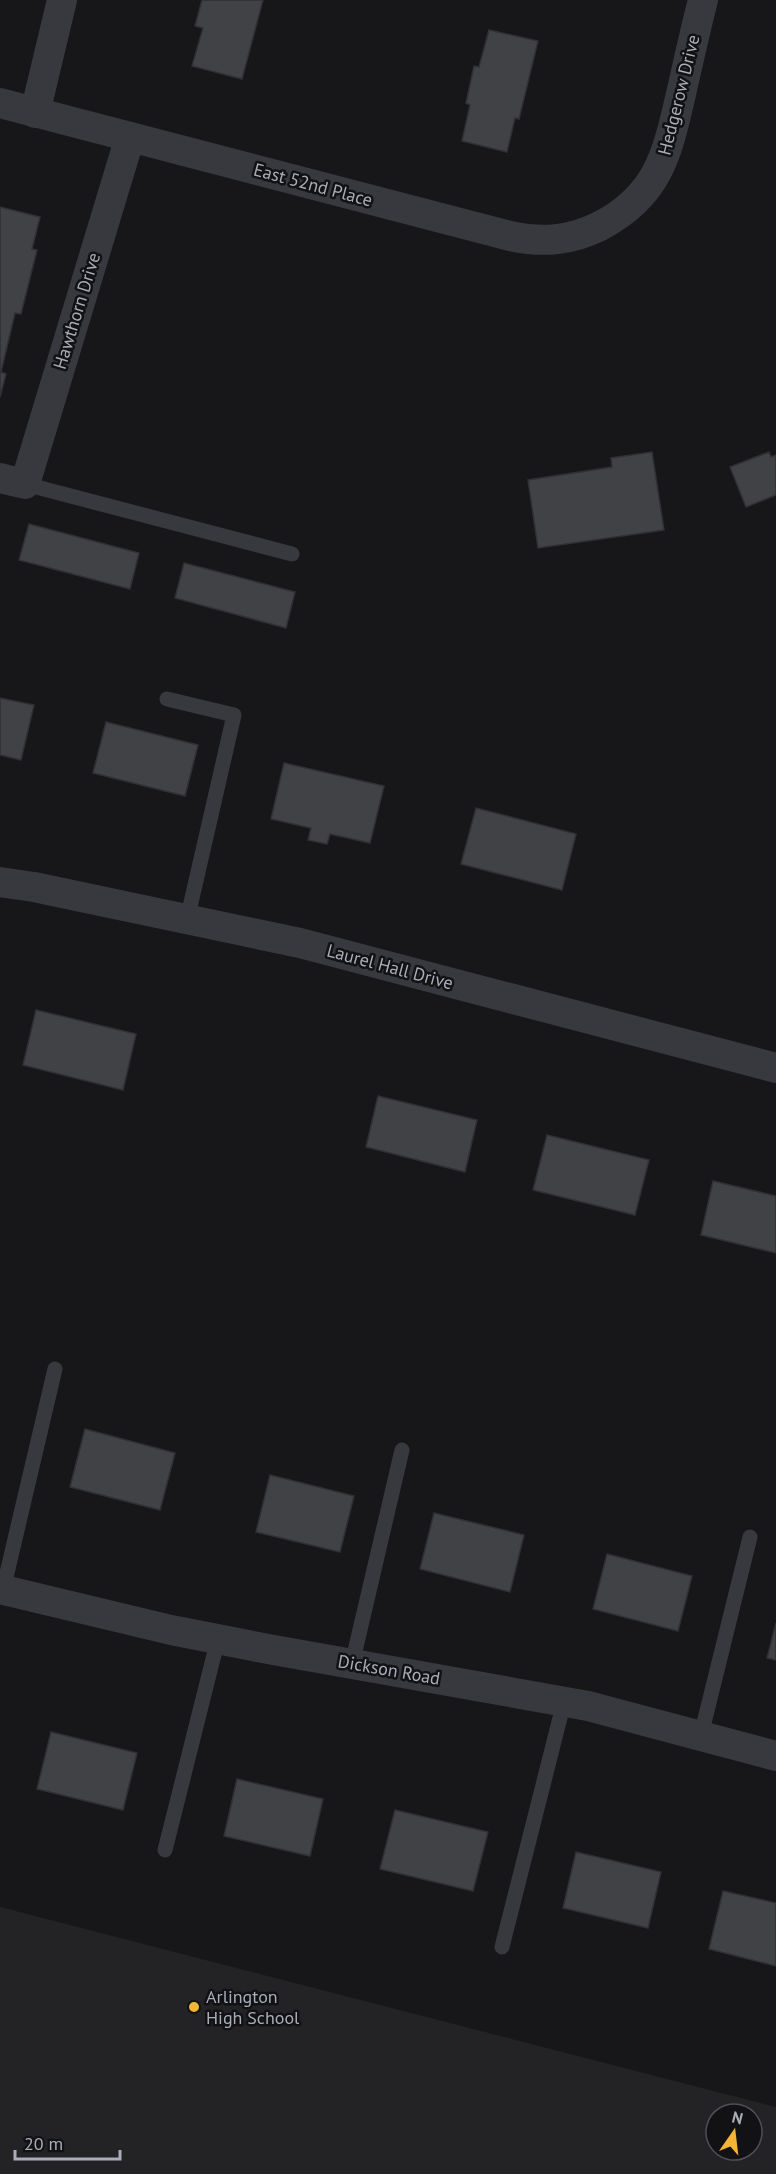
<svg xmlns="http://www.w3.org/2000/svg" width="776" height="2174" viewBox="0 0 776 2174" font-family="'PT Sans',sans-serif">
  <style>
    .built { fill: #232326; fill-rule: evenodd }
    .building { fill: #414246; stroke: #313135; stroke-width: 1.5 }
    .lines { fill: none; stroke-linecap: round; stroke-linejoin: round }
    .lane { stroke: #38393e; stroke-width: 15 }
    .street { stroke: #38393e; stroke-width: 30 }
    .poi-dot { fill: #f2b536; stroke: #121214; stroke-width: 2 }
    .labels { text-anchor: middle; stroke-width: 5; stroke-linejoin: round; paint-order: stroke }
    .street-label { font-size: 18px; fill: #a9adb9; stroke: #121214 }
    .poi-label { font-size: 18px; fill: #a9adb9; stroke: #121214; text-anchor: start }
  </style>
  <rect width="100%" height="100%" fill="#171719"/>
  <path class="built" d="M 0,1907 L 776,2107 L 776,2174 L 0,2174 ZM 716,2114 L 752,2114 L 752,2150 L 716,2150 Z"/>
  <path class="building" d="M 202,0 L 263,0 L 242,79 L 192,66 L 203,28 L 195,26 Z
    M 489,30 L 538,41 L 519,119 L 515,118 L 507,152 L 462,141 L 470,105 L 466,103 L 474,66 L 479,67 Z
    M 0,207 L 40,217 L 32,249 L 37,250 L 21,314 L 15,313 L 1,372 L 6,374 L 0,397 Z
    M 652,452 L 664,530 L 538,548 L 528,480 L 612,467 L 611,458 Z
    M 769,452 L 771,457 L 776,455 L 776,495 L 746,507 L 730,467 Z
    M 29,524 L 139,553 L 130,589 L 19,560 Z
    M 184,563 L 295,592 L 286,628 L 175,598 Z
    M 0,698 L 34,705 L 21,760 L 0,755 Z
    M 106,722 L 198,745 L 185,796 L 93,773 Z
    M 284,763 L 384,786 L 370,843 L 330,834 L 327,844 L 308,840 L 311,828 L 271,819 Z
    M 476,808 L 576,834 L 562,890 L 461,864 Z
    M 36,1010 L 136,1034 L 123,1090 L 23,1065 Z
    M 378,1096 L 477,1120 L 465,1172 L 366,1147 Z
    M 547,1135 L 649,1160 L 635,1215 L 533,1190 Z
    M 713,1181 L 776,1196 L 776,1253 L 701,1235 Z
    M 85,1429 L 175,1453 L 160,1510 L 70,1487 Z
    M 270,1475 L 354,1496 L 340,1552 L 256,1532 Z
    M 434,1513 L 524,1535 L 510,1592 L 420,1569 Z
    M 607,1554 L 692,1576 L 678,1631 L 593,1609 Z
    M 776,1623 L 776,1660 L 767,1658 Z
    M 51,1732 L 137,1753 L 123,1810 L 37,1789 Z
    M 237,1779 L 323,1799 L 310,1856 L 224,1836 Z
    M 395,1810 L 488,1832 L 473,1891 L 380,1869 Z
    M 576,1852 L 661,1872 L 648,1928 L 563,1908 Z
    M 723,1891 L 776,1903 L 776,1966 L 709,1949 Z"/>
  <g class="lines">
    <path class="lane" d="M 25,484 L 292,554
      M 167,699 L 234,715 L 187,920
      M 3,1590 L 55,1369
      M 352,1664 L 402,1450
      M 701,1735 L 750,1537
      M 165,1850 L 218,1639
      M 502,1947 L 564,1702"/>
    <path class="street" d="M 0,103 L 510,236 C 542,243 570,241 600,226 C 659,195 667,154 681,94 C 688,63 695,31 703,0
      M 35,113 L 62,0
      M 0,478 L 25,484 L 130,137
      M 0,882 L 34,887 L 300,943 L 776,1068
      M 0,1589 L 171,1630 L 268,1649 L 588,1706 L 776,1756"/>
  </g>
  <circle class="poi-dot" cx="194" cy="2007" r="6"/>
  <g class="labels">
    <g class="street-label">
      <text transform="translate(679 95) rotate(-76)" y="6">Hedgerow Drive</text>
      <text transform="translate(313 185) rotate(15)" y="6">East 52nd Place</text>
      <text transform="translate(77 311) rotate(-73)" y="6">Hawthorn Drive</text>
      <text transform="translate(390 967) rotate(15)" y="6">Laurel Hall Drive</text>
      <text transform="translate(389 1670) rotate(10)" y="6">Dickson Road</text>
    </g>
    <g class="poi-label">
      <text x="206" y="2003">Arlington<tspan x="206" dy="21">High School</tspan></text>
    </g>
  </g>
  <g transform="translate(734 2132) rotate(14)"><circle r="28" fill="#121214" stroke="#4e5056" stroke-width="1.5"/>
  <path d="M0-4.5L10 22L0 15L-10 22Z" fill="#f2b536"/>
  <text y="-9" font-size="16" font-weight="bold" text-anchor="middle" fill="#a9adb9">N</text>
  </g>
  <path d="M15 2150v9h105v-9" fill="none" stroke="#a9adb9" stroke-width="3"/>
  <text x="24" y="2150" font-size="18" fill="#a9adb9" stroke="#121214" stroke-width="4.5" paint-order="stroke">20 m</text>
</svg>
